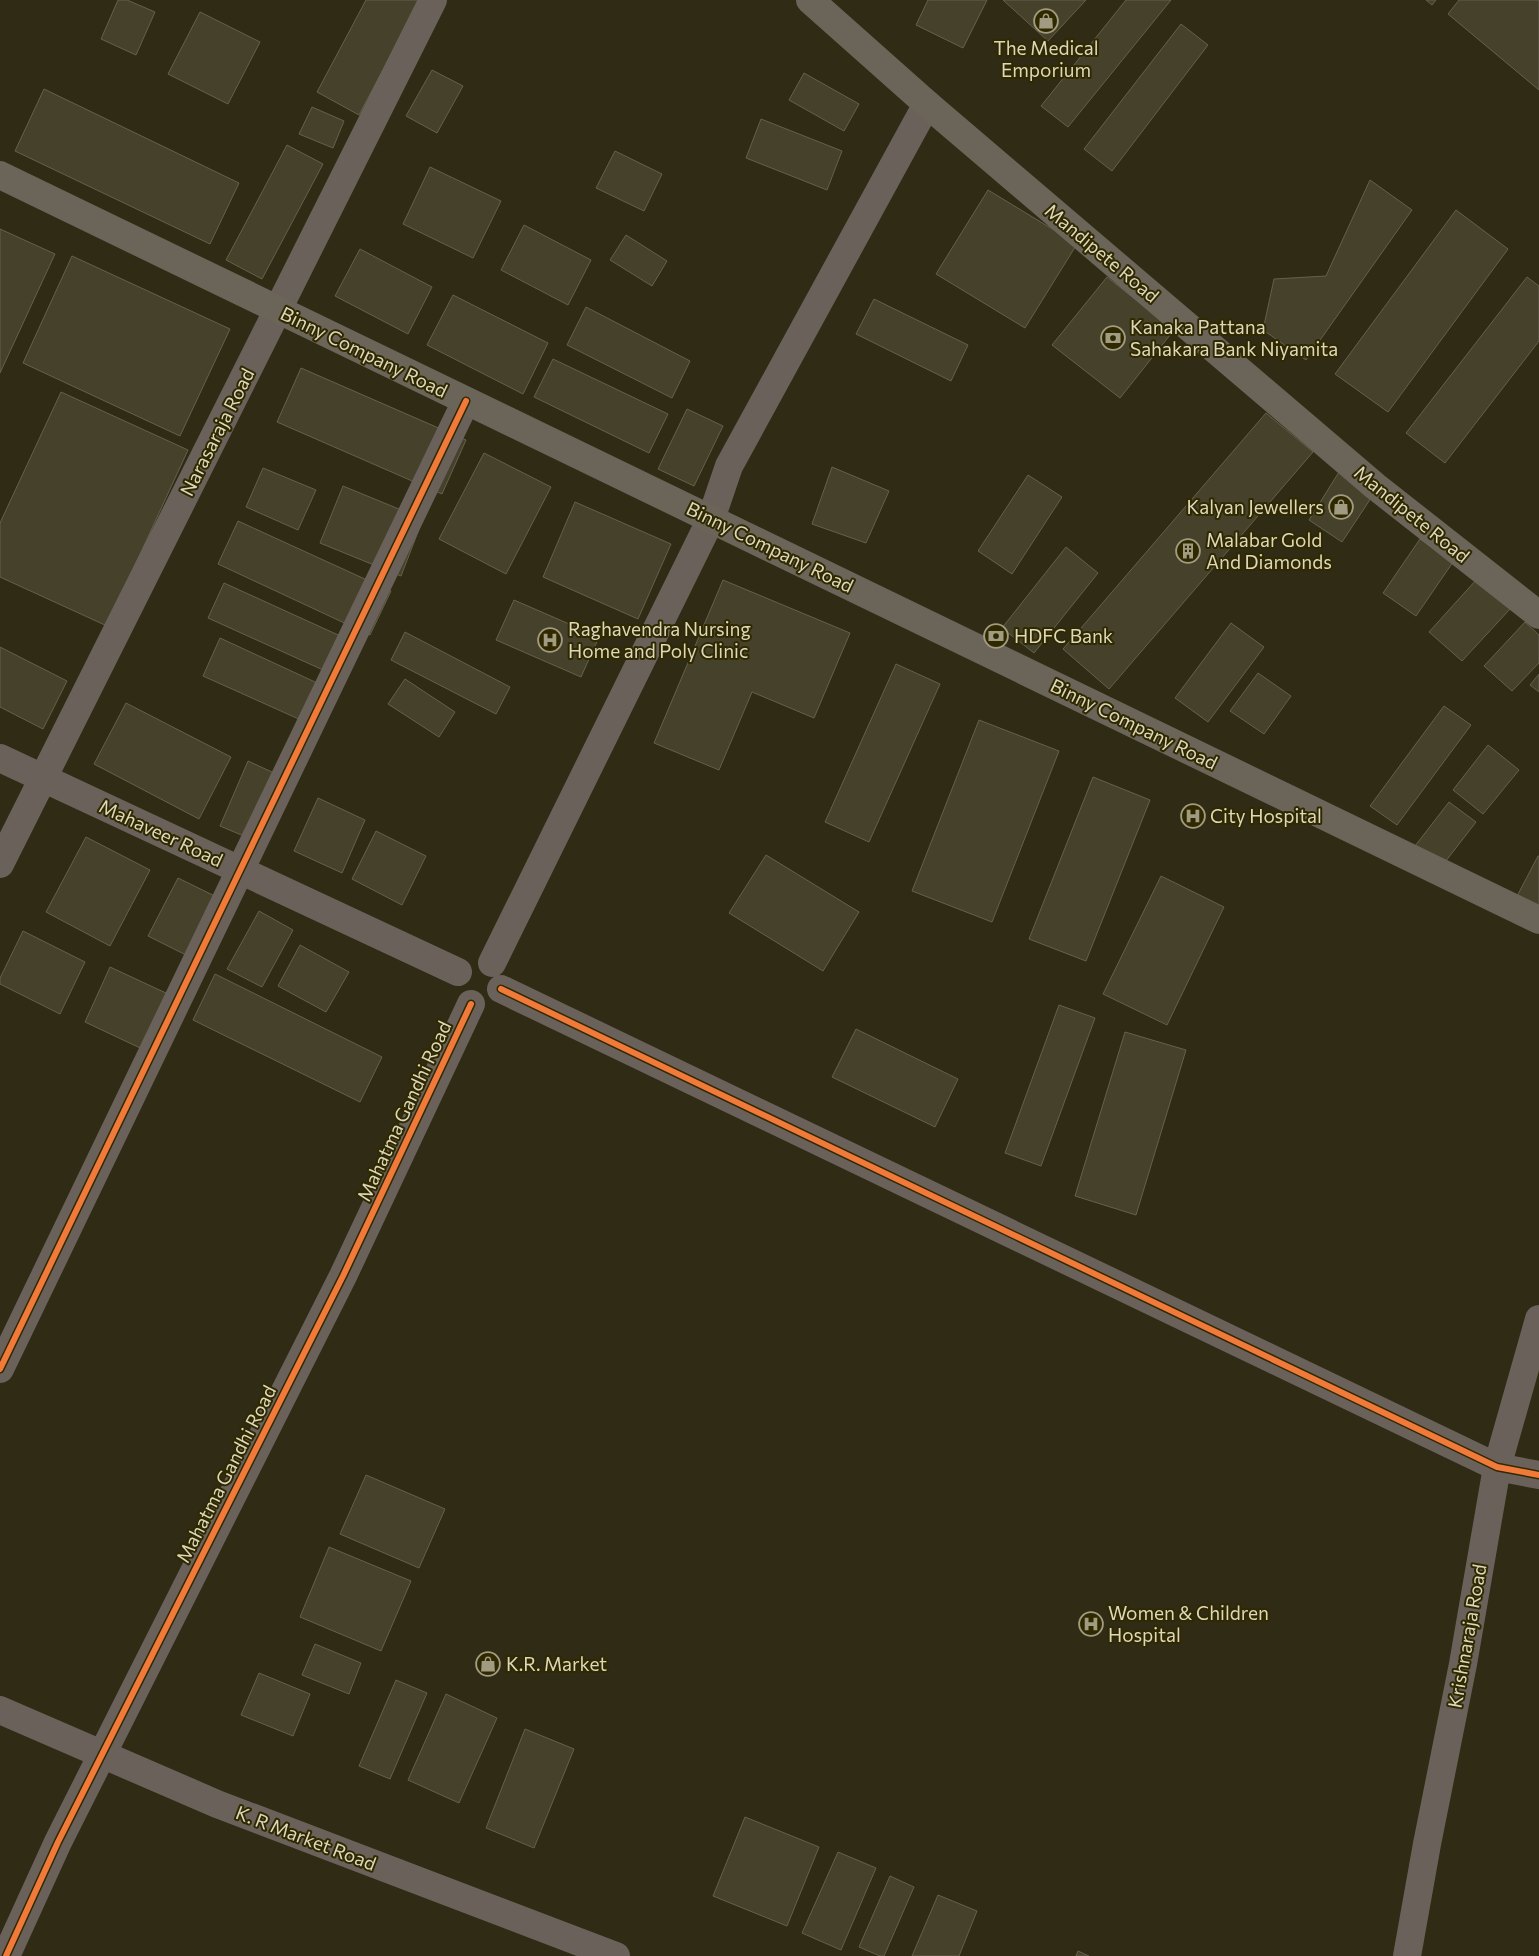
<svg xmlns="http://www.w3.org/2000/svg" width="1539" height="1956" viewBox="0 0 1539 1956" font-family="Commissioner,sans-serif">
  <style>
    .building { fill: #45412a; stroke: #65614c }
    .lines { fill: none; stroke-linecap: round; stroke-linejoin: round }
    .minor { stroke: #6a625a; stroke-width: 28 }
    .secondary { stroke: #6b6459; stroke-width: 28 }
    .cycleway-casing { stroke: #302900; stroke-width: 9 }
    .cycleway { stroke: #f17a3a; stroke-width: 6 }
    .labels { text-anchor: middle; stroke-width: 4; stroke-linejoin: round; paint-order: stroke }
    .poi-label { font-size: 19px; fill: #ddd8bc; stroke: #302900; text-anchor: start }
    .street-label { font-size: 19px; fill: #ddd8bc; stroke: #302900 }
  </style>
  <rect width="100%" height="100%" fill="#2f2b14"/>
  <path class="building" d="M 118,0 L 127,0 L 155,12 L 136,55 L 101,39 Z
    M 366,0 L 420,0 L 359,115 L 317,92 Z
    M 928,0 L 987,0 L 963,48 L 916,25 Z
    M 1003,0 L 1086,0 L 1048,41 Z
    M 1126,0 L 1171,0 L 1068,127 L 1041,106 Z
    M 1426,0 L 1436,0 L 1432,5 Z
    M 1459,0 L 1539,0 L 1539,90 L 1448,14 Z
    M 200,12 L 260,42 L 228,104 L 168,74 Z
    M 1181,24 L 1208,45 L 1112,171 L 1084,149 Z
    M 432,70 L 463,86 L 437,133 L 406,116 Z
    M 804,73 L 859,104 L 844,131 L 789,100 Z
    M 44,89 L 239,183 L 210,244 L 15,151 Z
    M 312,107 L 344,121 L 333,148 L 299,134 Z
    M 761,119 L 842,151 L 827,190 L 746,158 Z
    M 287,145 L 323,164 L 262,279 L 226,260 Z
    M 615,151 L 662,174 L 644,211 L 596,188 Z
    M 430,167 L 501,201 L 473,258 L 403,224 Z
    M 1370,180 L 1412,210 L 1306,360 L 1263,330 L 1274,279 L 1326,276 Z
    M 988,190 L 1077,244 L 1025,328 L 936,274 Z
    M 1456,210 L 1508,249 L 1388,412 L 1335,374 Z
    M 524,225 L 591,260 L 568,305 L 501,270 Z
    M 0,229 L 55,254 L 0,373 Z
    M 626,235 L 667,261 L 652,286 L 610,260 Z
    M 360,249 L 432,287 L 408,334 L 335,296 Z
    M 72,256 L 230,329 L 180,436 L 23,363 Z
    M 1107,277 L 1174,330 L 1120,398 L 1052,345 Z
    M 1527,277 L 1539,286 L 1539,341 L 1445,463 L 1406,433 Z
    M 453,295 L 548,343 L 523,394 L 427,345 Z
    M 874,299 L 968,345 L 951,381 L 856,334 Z
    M 586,307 L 690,361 L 672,398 L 567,345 Z
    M 553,359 L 668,414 L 649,453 L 534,397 Z
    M 301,368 L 466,440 L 442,494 L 277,422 Z
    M 61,392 L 188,450 L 107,626 L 0,577 L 0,523 Z
    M 687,409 L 723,426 L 694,486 L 658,469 Z
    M 1266,413 L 1313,452 L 1109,689 L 1063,649 Z
    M 484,453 L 551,487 L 506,574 L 439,539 Z
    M 832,467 L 889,491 L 866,543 L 812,524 Z
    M 263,468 L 316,490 L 298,530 L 246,507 Z
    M 1339,472 L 1373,495 L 1342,542 L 1309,520 Z
    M 1028,475 L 1062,497 L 1012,574 L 978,551 Z
    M 343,486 L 423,519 L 401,576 L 320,543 Z
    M 575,502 L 671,544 L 638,619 L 543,577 Z
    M 238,521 L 391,591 L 370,635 L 218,564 Z
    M 1420,539 L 1453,562 L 1416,616 L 1383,593 Z
    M 1066,547 L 1098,573 L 1034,653 L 1002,628 Z
    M 1477,579 L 1510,609 L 1462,661 L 1429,632 Z
    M 723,580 L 850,633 L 814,718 L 752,692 L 719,770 L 654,743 Z
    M 224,583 L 358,644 L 343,679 L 208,618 Z
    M 514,600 L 599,637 L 581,677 L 496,640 Z
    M 1525,622 L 1539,635 L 1539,663 L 1512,691 L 1484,666 Z
    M 1231,623 L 1264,647 L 1208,722 L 1175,698 Z
    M 405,632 L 510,687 L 496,714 L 391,660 Z
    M 220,638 L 328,688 L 312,725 L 203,676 Z
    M 0,647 L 67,681 L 43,729 L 0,707 Z
    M 896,664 L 940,684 L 869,842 L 825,822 Z
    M 1258,673 L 1291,696 L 1264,734 L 1230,711 Z
    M 1539,674 L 1539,692 L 1530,685 Z
    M 405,679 L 455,712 L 439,737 L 388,704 Z
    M 126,703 L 231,757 L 199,819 L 94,764 Z
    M 1444,706 L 1471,725 L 1397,825 L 1370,806 Z
    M 979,720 L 1059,751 L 992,922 L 912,891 Z
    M 1488,745 L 1519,770 L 1483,814 L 1453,790 Z
    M 248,761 L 285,778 L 258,842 L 220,826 Z
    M 1093,777 L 1150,800 L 1086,961 L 1029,939 Z
    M 318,798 L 365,820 L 342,873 L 294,851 Z
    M 1449,802 L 1476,822 L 1442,866 L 1415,846 Z
    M 376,831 L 426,856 L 402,905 L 352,879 Z
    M 86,837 L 150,870 L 110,946 L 46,912 Z
    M 766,855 L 859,912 L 823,971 L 729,913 Z
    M 1538,856 L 1539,856 L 1539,912 L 1515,900 Z
    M 1161,876 L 1224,907 L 1167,1025 L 1103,994 Z
    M 178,878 L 233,905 L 204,964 L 148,936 Z
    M 259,911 L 293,930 L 262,987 L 227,969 Z
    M 23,931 L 85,962 L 60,1014 L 0,984 L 0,978 Z
    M 300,945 L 349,972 L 326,1012 L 278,986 Z
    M 110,967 L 181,1000 L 155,1055 L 85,1022 Z
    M 215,974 L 382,1057 L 360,1102 L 193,1020 Z
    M 1059,1005 L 1095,1018 L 1041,1166 L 1005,1153 Z
    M 856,1029 L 958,1079 L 935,1127 L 832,1077 Z
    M 1125,1032 L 1186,1050 L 1136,1215 L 1075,1196 Z
    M 366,1475 L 445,1509 L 419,1568 L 340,1534 Z
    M 329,1547 L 411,1581 L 381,1651 L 300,1617 Z
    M 315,1644 L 361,1663 L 349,1694 L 302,1675 Z
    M 259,1673 L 310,1694 L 293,1736 L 241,1715 Z
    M 396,1680 L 427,1693 L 390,1779 L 359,1766 Z
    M 446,1694 L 497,1718 L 459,1803 L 408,1780 Z
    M 525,1729 L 574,1749 L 534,1848 L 486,1828 Z
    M 745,1817 L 819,1847 L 787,1926 L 713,1896 Z
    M 838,1852 L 876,1868 L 841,1950 L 802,1933 Z
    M 890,1876 L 914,1887 L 884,1956 L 880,1956 L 859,1947 Z
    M 938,1895 L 977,1911 L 959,1956 L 912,1956 Z
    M 1078,1951 L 1089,1956 L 1076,1956 Z"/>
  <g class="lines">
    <path class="minor" d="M 0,758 L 458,972
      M 0,864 L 433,0
      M 492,963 L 711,519 L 729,466 L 927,104
      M 501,989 L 1497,1467 L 1539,1475
      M 0,1369 L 466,401
      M 0,1710 L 217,1804 L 616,1956
      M 6,1956 L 58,1842 L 343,1276 L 471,1004
      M 1407,1956 L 1427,1844 L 1463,1664 L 1497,1467 L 1539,1319"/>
    <path class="secondary" d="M 810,0 L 927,104 L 1375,486 L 1539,615
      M 0,175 L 1539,920"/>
    <g class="cycleway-casing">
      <path id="cycleway" d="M 501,989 L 1497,1467 L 1539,1475
        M 0,1369 L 466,401
        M 6,1956 L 58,1842 L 343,1276 L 471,1004"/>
    </g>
    <use href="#cycleway" class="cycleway"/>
  </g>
  <defs>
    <g id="shop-ring" transform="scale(1.25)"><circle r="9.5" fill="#302900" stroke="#a09b81" stroke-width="1.5"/><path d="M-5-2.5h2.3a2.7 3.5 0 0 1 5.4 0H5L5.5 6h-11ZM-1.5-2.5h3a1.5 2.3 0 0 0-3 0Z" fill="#a09b81"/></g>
    <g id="bank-ring" transform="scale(1.25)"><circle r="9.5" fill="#302900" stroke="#a09b81" stroke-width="1.5"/><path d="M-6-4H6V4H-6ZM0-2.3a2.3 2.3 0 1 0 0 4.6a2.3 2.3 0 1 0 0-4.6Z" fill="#a09b81"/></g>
    <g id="building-ring" transform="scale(1.25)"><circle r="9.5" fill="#302900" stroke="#a09b81" stroke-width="1.5"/><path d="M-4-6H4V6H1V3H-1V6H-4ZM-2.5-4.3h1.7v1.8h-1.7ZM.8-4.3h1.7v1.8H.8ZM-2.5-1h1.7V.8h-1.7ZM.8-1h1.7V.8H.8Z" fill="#a09b81"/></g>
    <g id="hospital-ring" transform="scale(1.25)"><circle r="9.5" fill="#302900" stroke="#a09b81" stroke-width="1.5"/><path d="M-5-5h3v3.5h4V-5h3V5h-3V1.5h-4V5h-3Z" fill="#a09b81"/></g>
  </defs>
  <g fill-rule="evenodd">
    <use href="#shop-ring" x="1046" y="21"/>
    <use href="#bank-ring" x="1113" y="338"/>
    <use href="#shop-ring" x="1341" y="507"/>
    <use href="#building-ring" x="1188" y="551"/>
    <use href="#bank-ring" x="996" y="636"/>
    <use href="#hospital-ring" x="550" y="640"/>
    <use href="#hospital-ring" x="1193" y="816"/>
    <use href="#hospital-ring" x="1091" y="1624"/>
    <use href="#shop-ring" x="488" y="1664"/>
  </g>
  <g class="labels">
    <g class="poi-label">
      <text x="1046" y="55" text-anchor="middle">The Medical<tspan x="1046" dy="22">Emporium</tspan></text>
      <text x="1130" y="334">Kanaka Pattana<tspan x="1130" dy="22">Sahakara Bank Niyamita</tspan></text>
      <text x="1324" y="514" text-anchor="end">Kalyan Jewellers</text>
      <text x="1206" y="547">Malabar Gold<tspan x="1206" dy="22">And Diamonds</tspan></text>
      <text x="568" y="636">Raghavendra Nursing<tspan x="568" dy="22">Home and Poly Clinic</tspan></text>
      <text x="1014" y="643">HDFC Bank</text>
      <text x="1210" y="823">City Hospital</text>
      <text x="1108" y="1620">Women &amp; Children<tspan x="1108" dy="22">Hospital</tspan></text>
      <text x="506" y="1671">K.R. Market</text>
    </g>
    <g class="street-label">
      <text transform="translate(1102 253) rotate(40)" y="7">Mandipete Road</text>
      <text transform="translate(364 352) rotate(26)" y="7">Binny Company Road</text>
      <text transform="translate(217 432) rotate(-63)" y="7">Narasaraja Road</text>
      <text transform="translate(1412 514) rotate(39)" y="7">Mandipete Road</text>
      <text transform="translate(770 547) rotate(26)" y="7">Binny Company Road</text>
      <text transform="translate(1134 724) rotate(26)" y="7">Binny Company Road</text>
      <text transform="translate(161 833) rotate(25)" y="7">Mahaveer Road</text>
      <text transform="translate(404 1111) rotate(-65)" y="7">Mahatma Gandhi Road</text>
      <text transform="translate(226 1474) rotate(-63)" y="7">Mahatma Gandhi Road</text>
      <text transform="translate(1467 1636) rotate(-80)" y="7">Krishnaraja Road</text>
      <text transform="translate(306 1838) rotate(21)" y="7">K. R Market Road</text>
    </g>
  </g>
</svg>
